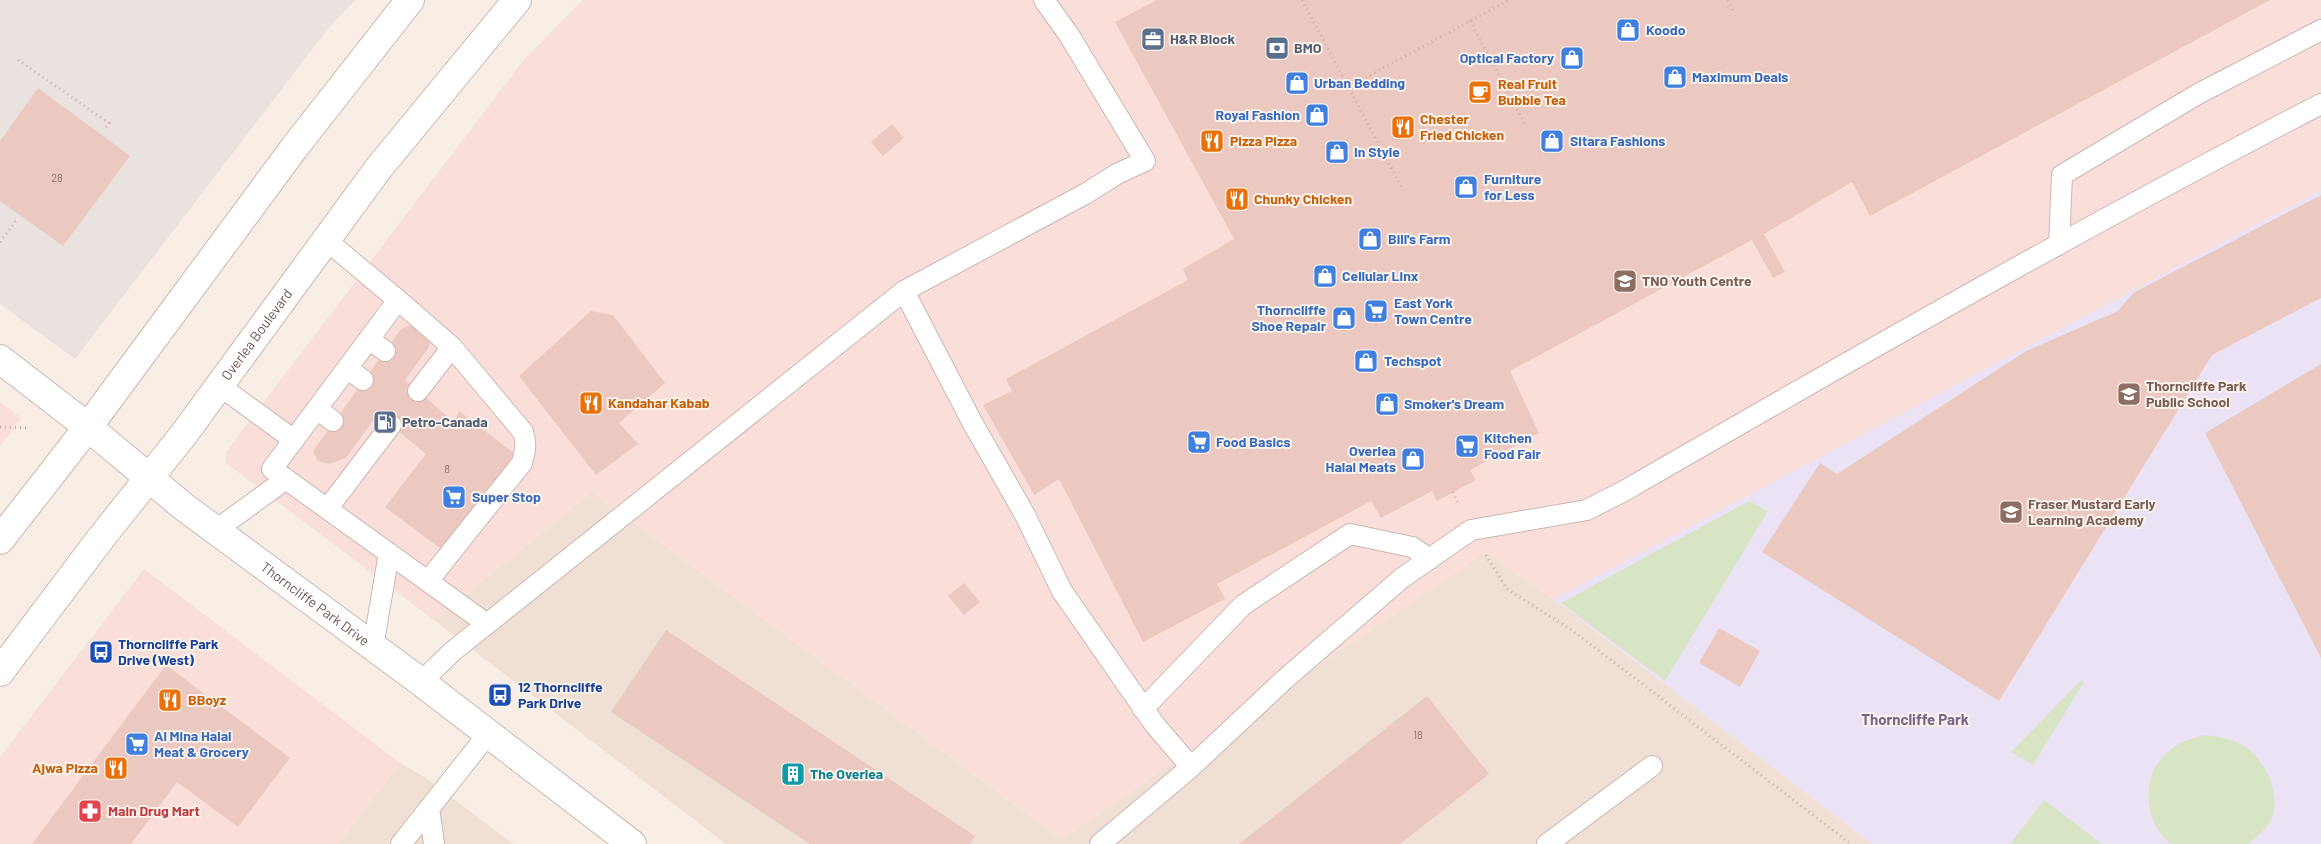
<svg xmlns="http://www.w3.org/2000/svg" width="2321" height="844" viewBox="0 0 2321 844" font-family="Barlow,sans-serif">
  <style>
    .residential { fill: #f0dfd4 }
    .commercial { fill: #f9deda }
    .industrial { fill: #eae2df }
    .education { fill: #ebe2f6 }
    .green { fill: #d8e5c5 }
    .building { fill: #ecc9c0 }
    .lines { fill: none; stroke-linecap: round; stroke-linejoin: round }
    .service-casing { stroke: #ccb7af; stroke-width: 22 }
    .minor-casing { stroke: #ccb7af; stroke-width: 30 }
    .tertiary-casing { stroke: #ccb7af; stroke-width: 30 }
    .secondary-casing { stroke: #ceb6ad; stroke-width: 30 }
    .path { stroke: #d0ada3; stroke-width: 3; stroke-dasharray: 1 4; stroke-linecap: butt }
    .service { stroke: #fff; stroke-width: 20 }
    .minor { stroke: #fff; stroke-width: 28 }
    .tertiary { stroke: #fff; stroke-width: 28 }
    .secondary { stroke: #fff; stroke-width: 28 }
    .labels { text-anchor: middle; stroke-width: 4; stroke-linejoin: round; paint-order: stroke }
    .number-label { font-size: 11px; fill: #8e706a }
    .shop-label { font-size: 14px; font-weight: bold; fill: #366cbe; stroke: #fdf2eb; text-anchor: start }
    .service-label { font-size: 14px; font-weight: bold; fill: #4e5e75; stroke: #fdf2eb; text-anchor: start }
    .food-label { font-size: 14px; font-weight: bold; fill: #c56008; stroke: #fdf2eb; text-anchor: start }
    .education-label { font-size: 14px; font-weight: bold; fill: #785e54; stroke: #fdf2eb; text-anchor: start }
    .street-label { font-size: 14px; fill: #6f534d; stroke: #fdf2eb }
    .transit-label { font-size: 14px; font-weight: bold; fill: #164399; stroke: #fdf2eb; text-anchor: start }
    .culture-label { font-size: 14px; font-weight: bold; fill: #0d838f; stroke: #fdf2eb; text-anchor: start }
    .health-label { font-size: 14px; font-weight: bold; fill: #be3a42; stroke: #fdf2eb; text-anchor: start }
    .neighbourhood-label { font-size: 15px; font-weight: bold; fill: #78658c; stroke: #fdf2eb }
  </style>
  <rect width="100%" height="100%" fill="#f9eee5"/>
  <path class="residential" d="M 592,492 L 1061,839 L 1486,552 L 1554,599 L 1872,844 L 726,844 L 434,620 Z
    M 400,763 L 426,778 L 513,844 L 338,844 Z"/>
  <path class="commercial" d="M 583,0 L 2321,0 L 2321,190 L 1554,599 L 1486,552 L 1061,839 L 592,492 L 434,620 L 226,463 L 226,452 L 522,62 Z
    M 0,402 L 21,418 L 0,446 Z
    M 144,569 L 400,763 L 338,844 L 0,844 L 0,757 Z"/>
  <path class="industrial" d="M 0,0 L 355,0 L 327,30 L 75,359 L 0,304 Z"/>
  <path class="education" d="M 2321,190 L 2321,844 L 1872,844 L 1554,599 Z"/>
  <path class="green" d="M 1749,501 L 1768,511 L 1665,681 L 1561,603 Z
    M 2081,680 L 2084,682 L 2033,765 L 2011,752 Z
    M 2205,735 C 2218,737 2231,738 2242,745 C 2264,757 2283,795 2271,819 C 2267,829 2256,837 2248,844 L 2171,844 C 2142,821 2140,773 2170,750 C 2181,741 2192,738 2205,735 Z
    M 2044,800 L 2102,844 L 2010,844 Z"/>
  <path class="building" d="M 1157,0 L 2270,0 L 1870,216 L 1852,182 L 1764,234 L 1785,272 L 1773,278 L 1752,240 L 1510,371 L 1539,433 L 1470,470 L 1476,480 L 1437,501 L 1432,491 L 1381,518 L 1371,501 L 1217,584 L 1225,599 L 1143,642 L 1059,479 L 1034,495 L 983,405 L 1012,391 L 1006,379 L 1188,280 L 1183,269 L 1234,239 L 1115,22 Z
    M 38,88 L 130,156 L 63,246 L 0,201 L 0,141 Z
    M 892,124 L 904,138 L 883,156 L 871,142 Z
    M 2321,195 L 2321,298 L 2212,355 L 1999,701 L 1762,552 L 1820,463 L 1837,474 L 2026,351 L 2118,311 L 2133,293 Z
    M 591,311 L 613,315 L 665,383 L 619,423 L 638,444 L 596,475 L 519,376 Z
    M 411,325 L 422,328 L 430,336 L 429,347 L 405,380 L 454,422 L 459,411 L 519,457 L 445,552 L 385,507 L 426,454 L 378,414 L 346,458 L 329,464 L 318,461 L 313,451 L 401,329 Z
    M 2321,364 L 2321,658 L 2205,433 Z
    M 964,583 L 980,602 L 964,615 L 948,596 Z
    M 1719,628 L 1760,651 L 1740,687 L 1699,663 Z
    M 666,630 L 975,836 L 970,844 L 810,844 L 611,712 Z
    M 166,665 L 290,758 L 238,827 L 177,782 L 131,844 L 32,844 Z
    M 1427,696 L 1489,774 L 1400,844 L 1239,844 Z"/>
  <g class="lines">
    <g class="service-casing">
      <path id="service" d="M 326,240 L 398,300 L 272,469 L 487,624
        M 2059,245 L 2062,175 L 2198,94 L 2321,30
        M 904,291 L 972,422 L 1025,515 L 1062,591 L 1155,725 L 1191,767
        M 398,300 L 452,347 L 418,391
        M 369,339 L 385,351
        M 347,368 L 363,380
        M 220,386 L 294,440
        M 317,409 L 333,421
        M 328,508 L 391,425
        M 216,530 L 286,479
        M 428,581 L 522,463 C 525,451 527,444 523,432 L 452,347
        M 373,647 L 389,553
        M 421,682 L 453,651 L 487,624 L 904,291 L 1085,194 L 1117,174 L 1145,161 L 1069,35 L 1044,0
        M 1143,709 L 1243,605 L 1350,534 L 1412,547 L 1430,559
        M 429,808 L 434,844
        M 401,844 L 488,734
        M 1100,844 L 1191,767 L 1285,679 L 1402,578 L 1471,530 L 1587,510 L 1624,491 C 1854,358 2085,226 2321,104
        M 1547,844 L 1652,766"/>
    </g>
    <g class="minor-casing">
      <path id="minor" d="M 0,359 L 88,427"/>
    </g>
    <g class="tertiary-casing">
      <g id="tertiary">
        <path id="s1" d="M 88,427 L 184,507 L 421,682 L 632,844"/>
      </g>
    </g>
    <g class="secondary-casing">
      <g id="secondary">
        <path d="M 0,540 L 88,427 L 294,148 L 410,0"/>
        <path id="s2" d="M 0,672 L 101,538 L 184,434 L 378,169 L 517,0"/>
      </g>
    </g>
    <path class="path" d="M 1302,0 L 1403,190
      M 1728,0 L 1733,11
      M 1470,21 L 1525,124
      M 18,60 L 109,123 L 105,129
      M 1348,87 L 1509,0
      M 0,242 L 18,218
      M 0,427 L 30,428
      M 1453,492 L 1459,505
      M 1486,555 L 1507,589 L 1573,631 L 1851,844"/>
    <use href="#service" class="service"/>
    <use href="#minor" class="minor"/>
    <use href="#tertiary" class="tertiary"/>
    <use href="#secondary" class="secondary"/>
  </g>
  <defs>
    <g id="shop-square" transform="scale(1.25)"><rect x="-9" y="-9" width="18" height="18" rx="4" fill="#3f7fe0" stroke="#fdf2eb"/><path d="M-5-2.5h2.3a2.7 3.5 0 0 1 5.4 0H5L5.5 6h-11ZM-1.5-2.5h3a1.5 2.3 0 0 0-3 0Z" fill="#fff"/></g>
    <g id="office-square" transform="scale(1.25)"><rect x="-9" y="-9" width="18" height="18" rx="4" fill="#5c6f8a" stroke="#fdf2eb"/><path d="M-6-3h4V-5.5h4V-3h4V5H-6ZM-1-4.5V-3h2v-1.5ZM-6 0V1H6V0Z" fill="#fff"/></g>
    <g id="bank-square" transform="scale(1.25)"><rect x="-9" y="-9" width="18" height="18" rx="4" fill="#5c6f8a" stroke="#fdf2eb"/><path d="M-6-4H6V4H-6ZM0-2.3a2.3 2.3 0 1 0 0 4.6a2.3 2.3 0 1 0 0-4.6Z" fill="#fff"/></g>
    <g id="cafe-square" transform="scale(1.25)"><rect x="-9" y="-9" width="18" height="18" rx="4" fill="#e8710a" stroke="#fdf2eb"/><path d="M-5.5-4.5H6V0H3Q3 3.5 0 3.5H-2.5Q-5.5 3.5-5.5 0ZM3-3.2v2h1.7v-2ZM-6 4.5H4V6H-6Z" fill="#fff"/></g>
    <g id="restaurant-square" transform="scale(1.25)"><rect x="-9" y="-9" width="18" height="18" rx="4" fill="#e8710a" stroke="#fdf2eb"/><path d="M-5-6h1v4h1v-4h1v4h1v-4h1v5L-1.5 .5V6h-2V.5L-5-1ZM5-6V6H3V1.5H1.5Q1.5-4 5-6Z" fill="#fff"/></g>
    <g id="school-square" transform="scale(1.25)"><rect x="-9" y="-9" width="18" height="18" rx="4" fill="#8d6e63" stroke="#fdf2eb"/><path d="M0-5L7-2L0 1L-7-2ZM-4 1L0 2.5L4 1V4Q0 6-4 4Z" fill="#fff"/></g>
    <g id="supermarket-square" transform="scale(1.25)"><rect x="-9" y="-9" width="18" height="18" rx="4" fill="#3f7fe0" stroke="#fdf2eb"/><path d="M-6-5.5h2.5l.6 2H6L4.5 2H-2.5L-4.4-4H-6ZM-1.5 3.2a1.3 1.3 0 1 0 .1 0ZM3 3.2a1.3 1.3 0 1 0 .1 0Z" fill="#fff"/></g>
    <g id="fuel-square" transform="scale(1.25)"><rect x="-9" y="-9" width="18" height="18" rx="4" fill="#5c6f8a" stroke="#fdf2eb"/><path d="M-5.5-6h7V0h2V4h1.3V-2.5L3-4.5l.8-.8L6-3V5H2.5V1h-1V6h-7ZM-4.2-4.7v3.2H.2V-4.7Z" fill="#fff"/></g>
    <g id="bus-square" transform="scale(1.25)"><rect x="-9" y="-9" width="18" height="18" rx="4" fill="#1a4fb4" stroke="#fdf2eb"/><path d="M-5-6H5V4H4V6H2V4H-2V6H-4V4H-5ZM-3.5-4V0h7V-4ZM-3.5 1.2v1.5H-2V1.2ZM2 1.2v1.5H3.5V1.2Z" fill="#fff"/></g>
    <g id="building-square" transform="scale(1.25)"><rect x="-9" y="-9" width="18" height="18" rx="4" fill="#0f9aa8" stroke="#fdf2eb"/><path d="M-4-6H4V6H1V3H-1V6H-4ZM-2.5-4.3h1.7v1.8h-1.7ZM.8-4.3h1.7v1.8H.8ZM-2.5-1h1.7V.8h-1.7ZM.8-1h1.7V.8H.8Z" fill="#fff"/></g>
    <g id="pharmacy-square" transform="scale(1.25)"><rect x="-9" y="-9" width="18" height="18" rx="4" fill="#e0444e" stroke="#fdf2eb"/><path d="M-2-6h4v4h4v4h-4v4h-4v-4h-4v-4h4Z" fill="#fff"/></g>
  </defs>
  <g fill-rule="evenodd">
    <use href="#shop-square" x="1628" y="30"/>
    <use href="#office-square" x="1153" y="39"/>
    <use href="#bank-square" x="1277" y="48"/>
    <use href="#shop-square" x="1572" y="58"/>
    <use href="#shop-square" x="1675" y="77"/>
    <use href="#shop-square" x="1297" y="83"/>
    <use href="#cafe-square" x="1480" y="92"/>
    <use href="#shop-square" x="1317" y="115"/>
    <use href="#restaurant-square" x="1403" y="127"/>
    <use href="#restaurant-square" x="1212" y="141"/>
    <use href="#shop-square" x="1552" y="141"/>
    <use href="#shop-square" x="1337" y="152"/>
    <use href="#shop-square" x="1466" y="187"/>
    <use href="#restaurant-square" x="1237" y="199"/>
    <use href="#shop-square" x="1370" y="239"/>
    <use href="#shop-square" x="1325" y="276"/>
    <use href="#school-square" x="1625" y="281"/>
    <use href="#supermarket-square" x="1376" y="311"/>
    <use href="#shop-square" x="1344" y="318"/>
    <use href="#shop-square" x="1366" y="361"/>
    <use href="#school-square" x="2129" y="394"/>
    <use href="#restaurant-square" x="591" y="403"/>
    <use href="#shop-square" x="1387" y="404"/>
    <use href="#fuel-square" x="385" y="422"/>
    <use href="#supermarket-square" x="1199" y="442"/>
    <use href="#supermarket-square" x="1467" y="446"/>
    <use href="#shop-square" x="1413" y="459"/>
    <use href="#supermarket-square" x="454" y="497"/>
    <use href="#school-square" x="2011" y="512"/>
    <use href="#bus-square" x="101" y="652"/>
    <use href="#bus-square" x="500" y="695"/>
    <use href="#restaurant-square" x="170" y="700"/>
    <use href="#supermarket-square" x="137" y="744"/>
    <use href="#restaurant-square" x="116" y="768"/>
    <use href="#building-square" x="793" y="774"/>
    <use href="#pharmacy-square" x="90" y="811"/>
  </g>
  <g class="labels">
    <g class="number-label">
      <text x="57" y="182">28</text>
      <text x="447" y="473">8</text>
      <text x="1418" y="739">18</text>
    </g>
    <g class="shop-label">
      <text x="1646" y="35">Koodo</text>
      <text x="1554" y="63" text-anchor="end">Optical Factory</text>
      <text x="1692" y="82">Maximum Deals</text>
      <text x="1314" y="88">Urban Bedding</text>
      <text x="1300" y="120" text-anchor="end">Royal Fashion</text>
      <text x="1570" y="146">Sitara Fashions</text>
      <text x="1354" y="157">In Style</text>
      <text x="1484" y="184">Furniture<tspan x="1484" dy="16">for Less</tspan></text>
      <text x="1388" y="244">Bill's Farm</text>
      <text x="1342" y="281">Cellular Linx</text>
      <text x="1394" y="308">East York<tspan x="1394" dy="16">Town Centre</tspan></text>
      <text x="1326" y="315" text-anchor="end">Thorncliffe<tspan x="1326" dy="16">Shoe Repair</tspan></text>
      <text x="1384" y="366">Techspot</text>
      <text x="1404" y="409">Smoker's Dream</text>
      <text x="1484" y="443">Kitchen<tspan x="1484" dy="16">Food Fair</tspan></text>
      <text x="1216" y="447">Food Basics</text>
      <text x="1396" y="456" text-anchor="end">Overlea<tspan x="1396" dy="16">Halal Meats</tspan></text>
      <text x="472" y="502">Super Stop</text>
      <text x="154" y="741">Al Mina Halal<tspan x="154" dy="16">Meat &amp; Grocery</tspan></text>
    </g>
    <g class="service-label">
      <text x="1170" y="44">H&amp;R Block</text>
      <text x="1294" y="53">BMO</text>
      <text x="402" y="427">Petro-Canada</text>
    </g>
    <g class="food-label">
      <text x="1498" y="89">Real Fruit<tspan x="1498" dy="16">Bubble Tea</tspan></text>
      <text x="1420" y="124">Chester<tspan x="1420" dy="16">Fried Chicken</tspan></text>
      <text x="1230" y="146">Pizza Pizza</text>
      <text x="1254" y="204">Chunky Chicken</text>
      <text x="608" y="408">Kandahar Kabab</text>
      <text x="188" y="705">BBoyz</text>
      <text x="98" y="773" text-anchor="end">Ajwa Pizza</text>
    </g>
    <g class="education-label">
      <text x="1642" y="286">TNO Youth Centre</text>
      <text x="2146" y="391">Thorncliffe Park<tspan x="2146" dy="16">Public School</tspan></text>
      <text x="2028" y="509">Fraser Mustard Early<tspan x="2028" dy="16">Learning Academy</tspan></text>
    </g>
    <g class="street-label">
      <text dy="5" stroke="none"><textPath href="#s2" startOffset="424">Overlea Boulevard</textPath></text>
      <text dy="5" stroke="none"><textPath href="#s1" startOffset="288">Thorncliffe Park Drive</textPath></text>
    </g>
    <g class="transit-label">
      <text x="118" y="649">Thorncliffe Park<tspan x="118" dy="16">Drive (West)</tspan></text>
      <text x="518" y="692">12 Thorncliffe<tspan x="518" dy="16">Park Drive</tspan></text>
    </g>
    <g class="culture-label">
      <text x="810" y="779">The Overlea</text>
    </g>
    <g class="health-label">
      <text x="108" y="816">Main Drug Mart</text>
    </g>
    <g class="neighbourhood-label">
      <text x="1915" y="725">Thorncliffe Park</text>
    </g>
  </g>
</svg>
